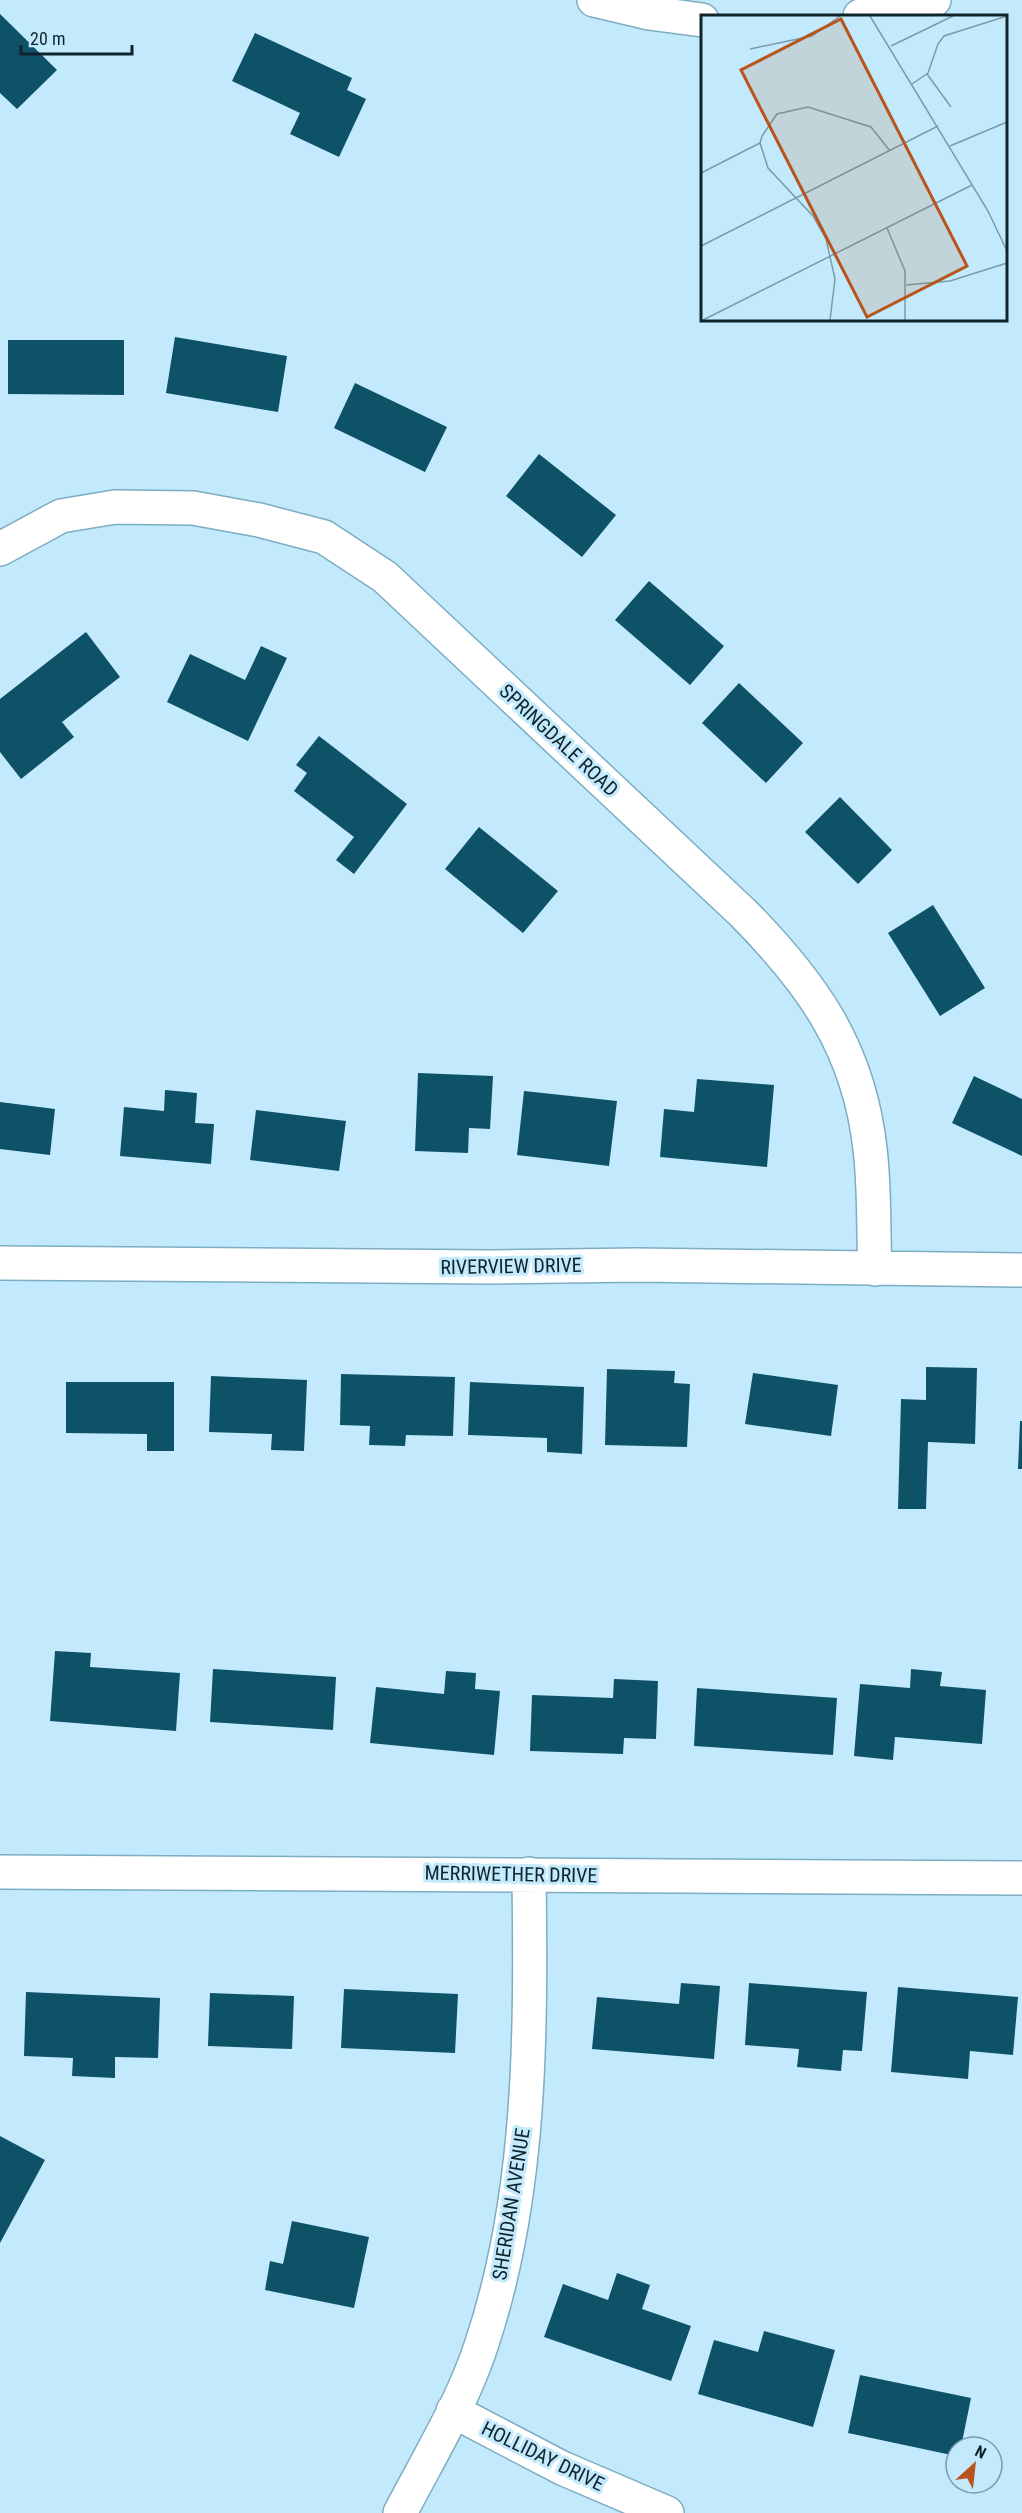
<svg xmlns="http://www.w3.org/2000/svg" width="1022" height="2513" viewBox="0 0 1022 2513" font-family="'Roboto Condensed',sans-serif">
  <style>
    .building { fill: #0e5268 }
    .lines { fill: none; stroke-linecap: round; stroke-linejoin: round }
    .minor-casing { stroke: #7cadc2; stroke-width: 36 }
    .minor { stroke: #fff; stroke-width: 33 }
    .labels { text-anchor: middle; stroke-width: 6; stroke-linejoin: round; paint-order: stroke }
    .street-label { font-size: 20px; fill: #10242c; stroke: #c2eafc }
    .inset-road { fill: none; stroke: #7b9ba9; stroke-width: 1.5 }
    .view { fill: #b8551d; fill-opacity: 0.15; stroke: #b8551d; stroke-width: 3 }
    .inset-edge { fill: none; stroke: #10242c; stroke-width: 3 }
  </style>
  <rect width="100%" height="100%" fill="#c2eafc"/>
  <path class="building" d="M 0,14 L 57,70 L 17,109 L 0,93 Z
    M 255,33 L 352,78 L 347,90 L 366,99 L 339,157 L 290,134 L 300,113 L 232,81 Z
    M 175,337 L 287,356 L 278,412 L 166,393 Z
    M 8,340 L 124,340 L 124,395 L 8,394 Z
    M 355,383 L 447,427 L 425,472 L 334,428 Z
    M 539,454 L 616,515 L 582,557 L 506,496 Z
    M 649,581 L 724,646 L 690,685 L 615,620 Z
    M 86,632 L 120,677 L 62,722 L 74,737 L 21,779 L 0,752 L 0,699 Z
    M 261,646 L 287,658 L 248,741 L 167,702 L 190,654 L 245,680 Z
    M 739,683 L 803,743 L 766,783 L 702,723 Z
    M 319,736 L 407,804 L 354,874 L 336,860 L 354,837 L 294,791 L 307,773 L 296,765 Z
    M 840,797 L 892,850 L 858,884 L 805,832 Z
    M 479,827 L 558,891 L 523,933 L 445,869 Z
    M 933,905 L 985,988 L 940,1016 L 888,933 Z
    M 418,1073 L 493,1076 L 490,1129 L 469,1128 L 468,1153 L 415,1151 Z
    M 974,1076 L 1022,1099 L 1022,1156 L 952,1123 Z
    M 697,1079 L 774,1085 L 767,1167 L 660,1157 L 664,1109 L 694,1112 Z
    M 165,1090 L 197,1093 L 195,1123 L 214,1124 L 211,1164 L 120,1156 L 124,1107 L 164,1111 Z
    M 524,1091 L 617,1101 L 609,1166 L 517,1155 Z
    M 0,1102 L 55,1109 L 50,1155 L 0,1149 Z
    M 256,1110 L 346,1121 L 339,1171 L 250,1160 Z
    M 926,1367 L 977,1368 L 975,1444 L 928,1442 L 926,1509 L 898,1509 L 901,1399 L 926,1400 Z
    M 607,1369 L 675,1371 L 674,1383 L 690,1384 L 687,1447 L 605,1445 Z
    M 753,1373 L 838,1385 L 831,1436 L 745,1424 Z
    M 341,1374 L 455,1377 L 453,1436 L 406,1435 L 405,1446 L 369,1445 L 370,1426 L 340,1425 Z
    M 211,1376 L 307,1380 L 304,1451 L 271,1450 L 272,1434 L 209,1432 Z
    M 66,1382 L 174,1382 L 174,1451 L 147,1451 L 147,1434 L 66,1433 Z
    M 470,1382 L 584,1387 L 582,1454 L 547,1452 L 547,1438 L 468,1435 Z
    M 1020,1421 L 1022,1421 L 1022,1469 L 1018,1469 Z
    M 55,1651 L 91,1653 L 90,1667 L 180,1673 L 176,1731 L 50,1721 Z
    M 213,1669 L 336,1677 L 333,1730 L 210,1722 Z
    M 911,1669 L 942,1672 L 940,1686 L 986,1690 L 982,1744 L 895,1737 L 893,1760 L 854,1756 L 860,1684 L 910,1688 Z
    M 446,1671 L 476,1673 L 475,1689 L 500,1691 L 494,1755 L 370,1743 L 376,1687 L 444,1694 Z
    M 614,1679 L 658,1681 L 656,1739 L 624,1738 L 623,1754 L 530,1751 L 532,1695 L 613,1698 Z
    M 697,1688 L 837,1698 L 833,1755 L 694,1746 Z
    M 681,1983 L 720,1986 L 714,2059 L 592,2049 L 597,1997 L 679,2004 Z
    M 749,1983 L 867,1992 L 862,2051 L 843,2050 L 841,2071 L 797,2067 L 799,2049 L 745,2045 Z
    M 898,1987 L 1018,1997 L 1013,2055 L 970,2051 L 968,2079 L 891,2072 Z
    M 344,1989 L 458,1994 L 455,2053 L 341,2048 Z
    M 26,1992 L 160,1998 L 158,2058 L 115,2057 L 115,2078 L 72,2076 L 73,2058 L 24,2056 Z
    M 210,1993 L 294,1996 L 292,2049 L 208,2046 Z
    M 0,2136 L 45,2160 L 0,2243 Z
    M 292,2221 L 369,2237 L 354,2308 L 265,2290 L 270,2261 L 283,2264 Z
    M 617,2273 L 650,2285 L 642,2309 L 691,2326 L 671,2381 L 544,2337 L 563,2284 L 608,2300 Z
    M 764,2331 L 835,2350 L 813,2427 L 698,2394 L 714,2340 L 758,2352 Z
    M 860,2375 L 971,2398 L 961,2447 L 956,2447 L 956,2456 L 848,2433 Z"/>
  <g class="lines">
    <g class="minor-casing">
      <path id="minor" d="M 594,0 L 649,13 L 702,20
        M 860,16 L 934,0
        M 0,549 L 61,516 L 115,507 L 193,508 L 259,520 L 324,537 L 385,577 L 743,913 C 812,983 859,1048 870,1149 C 875,1189 873,1229 875,1269
        M 0,1263 L 491,1267 L 637,1265 L 1022,1270
        M 0,1872 L 1022,1878
        M 453,2411 L 562,2468 L 667,2513
        M 400,2513 C 428,2459 462,2404 481,2346 C 532,2195 531,2031 529,1874"/>
    </g>
    <use href="#minor" class="minor"/>
  </g>
  <g class="labels">
    <g class="street-label">
      <text transform="translate(559 740) rotate(43)" y="7">SPRINGDALE ROAD</text>
      <text transform="translate(511 1266) rotate(-1)" y="7">RIVERVIEW DRIVE</text>
      <text transform="translate(511 1874) rotate(1)" y="7">MERRIWETHER DRIVE</text>
      <text transform="translate(511 2204) rotate(-81)" y="7">SHERIDAN AVENUE</text>
      <text transform="translate(543 2456) rotate(26)" y="7">HOLLIDAY DRIVE</text>
    </g>
  </g>
  <g transform="translate(701 15)">
    <rect width="306" height="306" fill="#c2eafc"/>
    <path class="inset-road" d="M 169,1 L 287,196 L 306,236M 190,31 L 252,1M 49,34 L 111,21 L 139,1M 226,59 L 250,92M 211,69 L 227,58 L 237,29 L 243,21 L 306,1M 249,131 L 306,107M 0,158 L 59,128M 186,213 L 204,256 L 204,305M 0,231 L 237,111M 205,270 L 249,266 L 306,248M 2,305 L 271,170M 129,305 L 134,264 L 125,224 L 112,201 L 67,153 L 59,128 L 61,121 L 76,99 L 107,92 L 170,112 L 189,136"/>
    <path class="view" d="M 140,4 L 266,251 L 166,302 L 40,55 Z"/>
    <rect width="306" height="306" class="inset-edge"/>
  </g>
  <g transform="translate(974 2465) rotate(27)"><circle r="28" fill="#c2eafc" stroke="#7b9ba9" stroke-width="1.5"/>
  <path d="M0-4.5L10 22L0 15L-10 22Z" fill="#b8551d"/>
  <text y="-9" font-size="16" font-weight="bold" text-anchor="middle" fill="#10242c">N</text>
  </g>
  <path d="M21 45v9h111v-9" fill="none" stroke="#10242c" stroke-width="3"/>
  <text x="30" y="45" font-size="18" fill="#10242c" stroke="#c2eafc" stroke-width="4.5" paint-order="stroke">20 m</text>
</svg>
